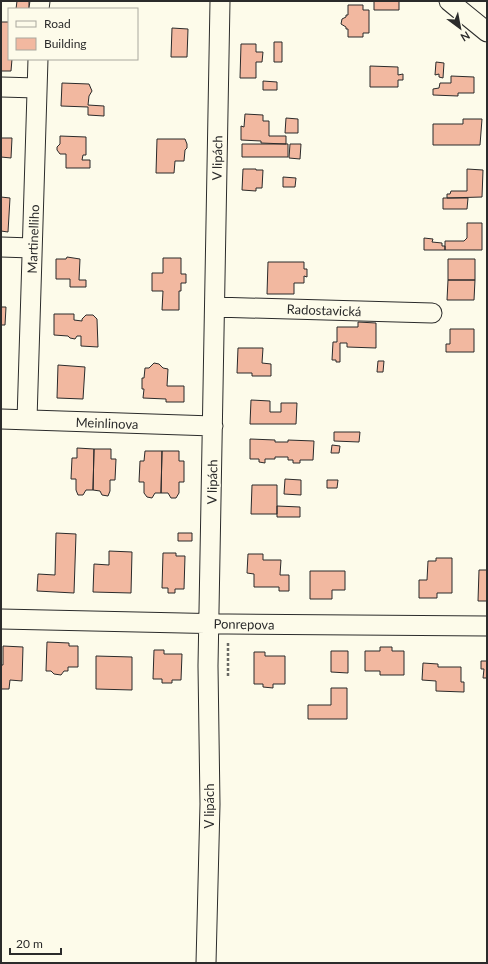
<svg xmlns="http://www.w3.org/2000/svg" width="488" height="964" viewBox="0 0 488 964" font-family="Lato,sans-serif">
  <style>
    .building { fill: #f2b8a0; stroke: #2b2b2b }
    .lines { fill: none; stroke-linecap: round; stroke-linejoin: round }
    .minor-casing { stroke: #2b2b2b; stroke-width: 21 }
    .path { stroke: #6a6964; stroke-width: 2.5; stroke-dasharray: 3 2; stroke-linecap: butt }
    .minor { stroke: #fdfbea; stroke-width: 19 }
    .labels { text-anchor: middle; stroke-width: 3; stroke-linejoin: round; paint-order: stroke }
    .street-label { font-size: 13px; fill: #2b2b2b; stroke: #fdfbea }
  </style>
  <rect width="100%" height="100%" fill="#fdfbea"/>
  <path class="building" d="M 17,1 L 29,1 L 29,9 L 16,9 Z
    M 374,1 L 399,1 L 399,10 L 374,10 Z
    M 348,5 L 363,5 L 363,10 L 369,10 L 369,33 L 363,33 L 363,37 L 348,37 L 348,29 L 346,29 L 346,27 L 341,24 L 342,19 L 346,17 L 346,15 L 348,15 Z
    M 1,22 L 9,22 L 9,59 L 12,59 L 11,71 L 1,71 Z
    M 172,28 L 188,29 L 187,57 L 171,57 Z
    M 274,42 L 282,42 L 282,62 L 274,62 Z
    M 241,44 L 256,44 L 256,52 L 263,52 L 262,62 L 256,62 L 256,78 L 240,78 Z
    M 436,62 L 444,63 L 443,78 L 439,77 L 439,74 L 435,75 Z
    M 370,66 L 398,67 L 398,75 L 403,74 L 403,80 L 398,80 L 398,87 L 370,87 Z
    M 451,76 L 474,77 L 474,93 L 458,93 L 458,96 L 433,95 L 433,89 L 439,88 L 440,83 L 451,83 Z
    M 263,81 L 277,82 L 277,90 L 263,90 Z
    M 62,83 L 89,84 L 92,91 L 89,96 L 88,105 L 104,106 L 104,116 L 88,115 L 88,107 L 61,106 Z
    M 245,114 L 263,115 L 263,121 L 269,121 L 269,136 L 286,136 L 286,144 L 261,143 L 261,141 L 241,140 L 241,126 L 244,127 Z
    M 286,118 L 298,119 L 298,133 L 285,133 Z
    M 463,119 L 482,119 L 480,145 L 433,145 L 433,124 L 463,124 Z
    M 60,136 L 86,137 L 86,155 L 83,155 L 82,160 L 90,160 L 90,168 L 66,168 L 66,154 L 60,154 L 57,150 L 57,147 L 60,144 Z
    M 1,138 L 12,138 L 11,158 L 1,157 Z
    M 157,139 L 185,139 L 187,144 L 187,148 L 185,150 L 184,161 L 175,161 L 174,173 L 156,173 Z
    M 242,144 L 288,144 L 288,157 L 242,157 Z
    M 290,144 L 301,144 L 300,159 L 289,158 Z
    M 243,169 L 256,169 L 256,170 L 263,170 L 262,188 L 256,188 L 256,191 L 242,190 Z
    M 467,169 L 483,170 L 482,197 L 447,198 L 447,194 L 450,194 L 451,191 L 467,191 Z
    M 283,177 L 296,178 L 295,187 L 283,187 Z
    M 1,197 L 10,198 L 8,232 L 1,231 Z
    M 443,198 L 468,198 L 467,209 L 443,209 Z
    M 467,223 L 482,223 L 482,250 L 445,250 L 445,241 L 464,241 L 467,238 Z
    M 424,238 L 433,239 L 432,242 L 442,243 L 442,246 L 445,246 L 445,250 L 424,250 Z
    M 67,257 L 80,259 L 79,280 L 86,280 L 86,287 L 70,287 L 70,279 L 56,279 L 56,259 L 66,259 Z
    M 163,258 L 181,258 L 181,274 L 186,274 L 186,283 L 181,283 L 181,291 L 179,291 L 179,310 L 162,310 L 163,291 L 152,291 L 152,273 L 163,273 Z
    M 448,259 L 475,259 L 475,280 L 448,280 Z
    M 268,262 L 304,262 L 304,269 L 307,269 L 307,277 L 304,276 L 304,283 L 294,283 L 294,294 L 267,294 Z
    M 448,280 L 475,280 L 474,300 L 447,300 Z
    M 1,307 L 6,307 L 5,325 L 1,325 Z
    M 54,314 L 74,314 L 74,320 L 82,321 L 82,319 L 86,315 L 93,315 L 97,319 L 98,347 L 81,346 L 81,336 L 77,336 L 75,339 L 70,338 L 68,336 L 54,335 Z
    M 358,322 L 376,323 L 376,348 L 347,347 L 347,343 L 340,343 L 340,362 L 336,362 L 336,360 L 332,360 L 333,342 L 337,342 L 337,327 L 358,327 Z
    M 450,329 L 474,329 L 474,352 L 446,352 L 446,344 L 450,344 Z
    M 238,348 L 263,348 L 262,363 L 271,364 L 271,376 L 252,376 L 252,373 L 237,373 Z
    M 378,361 L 384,361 L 383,372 L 377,372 Z
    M 154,363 L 159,364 L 163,368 L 168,369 L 167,386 L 184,386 L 184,402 L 166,402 L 166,399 L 143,398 L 144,389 L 142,389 L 142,378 L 144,378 L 145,368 L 149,368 Z
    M 58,365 L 85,367 L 83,399 L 57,398 Z
    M 251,400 L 270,401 L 270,412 L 281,412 L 281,403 L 297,403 L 296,424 L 250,424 Z
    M 334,432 L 360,432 L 359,442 L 334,441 Z
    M 250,439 L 275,440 L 275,442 L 288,442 L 288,440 L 314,441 L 313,460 L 300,460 L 300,463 L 293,463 L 293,460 L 288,460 L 288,457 L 275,457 L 275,459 L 265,459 L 265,463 L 259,462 L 259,459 L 250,459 Z
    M 332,445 L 340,446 L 339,453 L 331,453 Z
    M 77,448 L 94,449 L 93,490 L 86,490 L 83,495 L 78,495 L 76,490 L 76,479 L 71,479 L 72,458 L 77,458 Z
    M 94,449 L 111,449 L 111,459 L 116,459 L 115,480 L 110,480 L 110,491 L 108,496 L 102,495 L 100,491 L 93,490 Z
    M 145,451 L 162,451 L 161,493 L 155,493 L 152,498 L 147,497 L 144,493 L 144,482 L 139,482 L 140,461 L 144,461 Z
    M 162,451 L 179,451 L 179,461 L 184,461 L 184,482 L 179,482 L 179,493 L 176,498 L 171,498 L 168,493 L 161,493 Z
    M 285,479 L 301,480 L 301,495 L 284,494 Z
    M 327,480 L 338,480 L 337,488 L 327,488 Z
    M 252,485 L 277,485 L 277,514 L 251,514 Z
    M 277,506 L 300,507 L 300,517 L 277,517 Z
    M 56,533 L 76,534 L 74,593 L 37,591 L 38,574 L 55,575 Z
    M 178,533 L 192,533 L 192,541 L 178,541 Z
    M 109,551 L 132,552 L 131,593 L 93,592 L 94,564 L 109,565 Z
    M 163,553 L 176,553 L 176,556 L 185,556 L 184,589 L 175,589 L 175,593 L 168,593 L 168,588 L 162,588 Z
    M 248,554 L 263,554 L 263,560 L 281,560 L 280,575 L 289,575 L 289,591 L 279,591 L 279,587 L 254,587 L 254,574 L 247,573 Z
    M 436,558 L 452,558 L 452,593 L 437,593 L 437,598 L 419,598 L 419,580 L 427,580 L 428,561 L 436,561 Z
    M 479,570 L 487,570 L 487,601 L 478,601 Z
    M 310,571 L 345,571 L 345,590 L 332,590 L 332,599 L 310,599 Z
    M 47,642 L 69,643 L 69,646 L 78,646 L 78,667 L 68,667 L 68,671 L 64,671 L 61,675 L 54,674 L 51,671 L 46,671 Z
    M 3,646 L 23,647 L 22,681 L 10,680 L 9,689 L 1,689 L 1,665 L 3,665 Z
    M 380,647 L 392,647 L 392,651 L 404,651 L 404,675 L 380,675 L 380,671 L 365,671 L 365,651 L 380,651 Z
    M 154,650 L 164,650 L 164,654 L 182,654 L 181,680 L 172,680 L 172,683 L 162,683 L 162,679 L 153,679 Z
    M 331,651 L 348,651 L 348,673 L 331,672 Z
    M 254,652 L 265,652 L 265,656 L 285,656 L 285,684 L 273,684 L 273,688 L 263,687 L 263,684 L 254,684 Z
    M 487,652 L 487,678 L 483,678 L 484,669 L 481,669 L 481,661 L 487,661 Z
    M 96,656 L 132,657 L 132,690 L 96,689 Z
    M 423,663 L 438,664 L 438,667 L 461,667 L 461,682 L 464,682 L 464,692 L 436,691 L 436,681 L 422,680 Z
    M 331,688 L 347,688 L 347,719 L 308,719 L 308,705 L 331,705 Z"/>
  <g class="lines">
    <g class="minor-casing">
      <path id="minor" d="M 449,1 L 487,32
        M 39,9 L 40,1
        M 1,87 L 37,88
        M 1,247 L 32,248
        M 215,307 L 432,313
        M 1,419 L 213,426
        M 27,420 L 38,59
        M 1,619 L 228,624 L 487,626
        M 206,963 L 210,804 L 208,666 L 220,1"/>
    </g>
    <path class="path" d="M 228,676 L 228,643"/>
    <use href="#minor" class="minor"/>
  </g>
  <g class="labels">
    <g class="street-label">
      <text transform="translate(217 158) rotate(-89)" y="5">V lipách</text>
      <text transform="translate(33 239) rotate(-88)" y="5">Martinelliho</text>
      <text transform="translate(324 310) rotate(2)" y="5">Radostavická</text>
      <text transform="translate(107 423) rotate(2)" y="5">Meinlinova</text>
      <text transform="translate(212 482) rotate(-89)" y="5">V lipách</text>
      <text transform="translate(244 624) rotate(1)" y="5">Ponrepova</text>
      <text transform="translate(209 806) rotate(-90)" y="5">V lipách</text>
    </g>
  </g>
  <rect width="488" height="964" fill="none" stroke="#2b2b2b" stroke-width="4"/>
  <rect x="8" y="8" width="130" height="52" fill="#fdfbea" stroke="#a9a89e"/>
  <rect x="16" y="21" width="20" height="6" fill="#fdfbea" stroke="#a9a89e"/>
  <text x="44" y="28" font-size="12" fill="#2b2b2b">Road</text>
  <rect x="16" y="38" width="20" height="12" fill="#f2b8a0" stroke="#a9a89e"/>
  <text x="44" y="48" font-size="12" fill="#2b2b2b">Building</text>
  <g transform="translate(460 28) rotate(148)" stroke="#fdfbea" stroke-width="3" paint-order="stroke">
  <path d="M0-3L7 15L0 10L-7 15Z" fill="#2b2b2b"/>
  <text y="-6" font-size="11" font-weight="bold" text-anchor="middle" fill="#2b2b2b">N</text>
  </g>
  <path d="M10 948v6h51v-6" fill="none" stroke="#2b2b2b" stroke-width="2"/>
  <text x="16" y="948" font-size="12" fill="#2b2b2b" stroke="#fdfbea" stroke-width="3" paint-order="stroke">20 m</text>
</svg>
